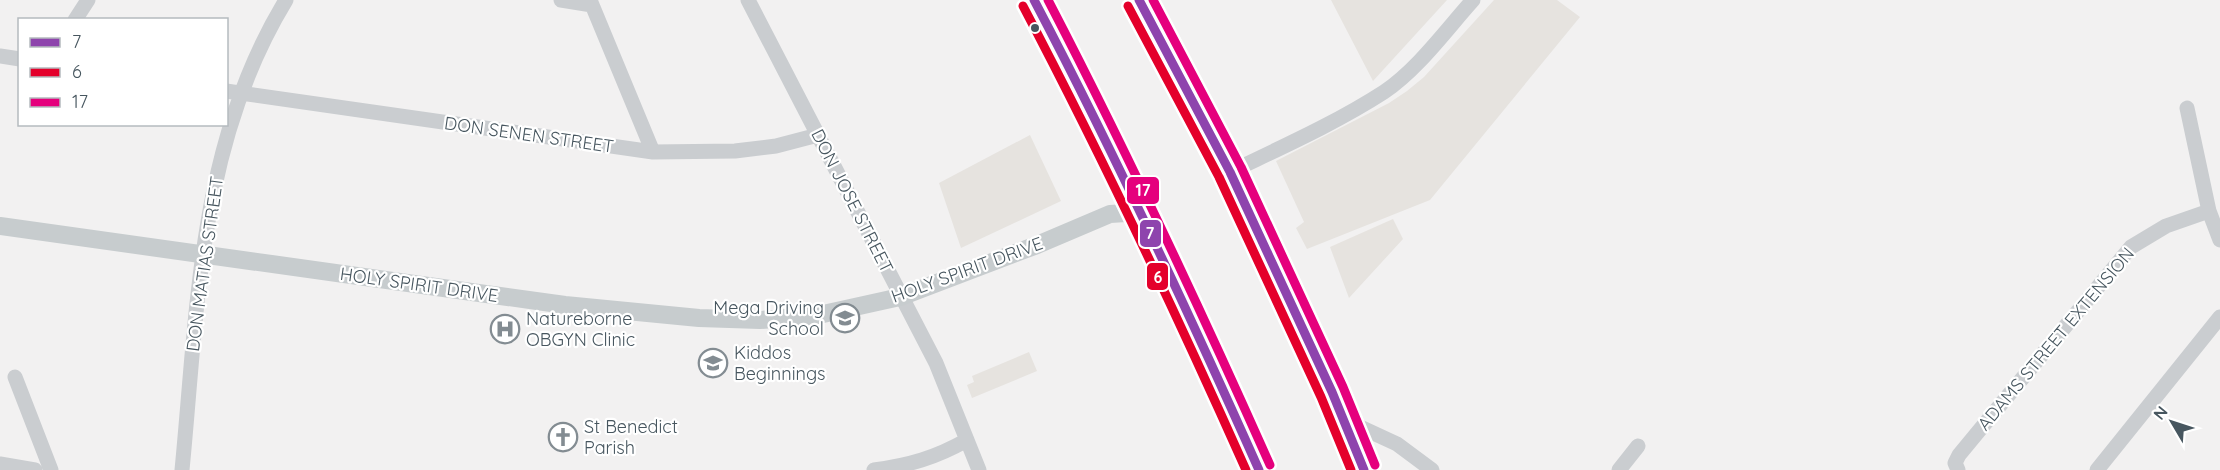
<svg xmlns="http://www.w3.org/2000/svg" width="2220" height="470" viewBox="0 0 2220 470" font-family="Quicksand,sans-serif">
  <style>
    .commercial { fill: #e6e3df }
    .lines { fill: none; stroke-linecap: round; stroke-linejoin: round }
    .minor { stroke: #cacdd0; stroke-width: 15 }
    .major { stroke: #c7ccce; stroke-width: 18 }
    .bus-1-casing { stroke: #fff; stroke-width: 14 }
    .bus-2-casing { stroke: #fff; stroke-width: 14 }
    .bus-3-casing { stroke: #fff; stroke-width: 14 }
    .bus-1 { stroke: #8e44ad; stroke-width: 9 }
    .bus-2 { stroke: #e4002b; stroke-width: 9 }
    .bus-3 { stroke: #e5007d; stroke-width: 9 }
    .bus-dot { fill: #47565f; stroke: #fff; stroke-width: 2 }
    .labels { text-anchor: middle; stroke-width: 4.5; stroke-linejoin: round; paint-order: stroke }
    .street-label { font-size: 18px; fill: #47565f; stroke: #fff }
    .poi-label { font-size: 18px; fill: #47565f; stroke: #fff; text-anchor: start }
    .line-badge { stroke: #fff; stroke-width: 2 }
    .badge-label { font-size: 16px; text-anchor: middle; font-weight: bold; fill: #fff }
  </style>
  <rect width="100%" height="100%" fill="#f2f1f1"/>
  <path class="commercial" d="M 1331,0 L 1447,0 L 1373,81 Z
    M 1494,0 L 1557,0 L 1580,17 L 1430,200 L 1307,249 L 1296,228 L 1304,222 L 1276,161 L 1389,103 L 1407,91 L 1424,77 Z
    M 1030,135 L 1061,201 L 961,248 L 939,183 Z
    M 1393,219 L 1403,239 L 1349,298 L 1330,247 Z
    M 1029,352 L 1037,371 L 972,398 L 967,385 L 974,382 L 972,376 Z"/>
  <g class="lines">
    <path class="minor" d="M 561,0 L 592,5
      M 590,0 L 653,152
      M 748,0 L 936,363 L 979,470
      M 75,20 L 88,0
      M 0,56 L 20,59
      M 226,91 L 653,152 L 735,151 L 776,146 L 818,135
      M 2187,108 L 2209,211 L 2220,240
      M 1230,172 C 1282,147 1336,123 1384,92 C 1418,69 1446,30 1473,0
      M 15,377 L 51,470
      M 1343,419 L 1397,444 L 1432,470
      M 0,464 L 35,470
      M 182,470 C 198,307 198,144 286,0
      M 874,470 C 910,465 935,458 967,440
      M 1619,470 L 1638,446
      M 1958,470 L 1955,463 L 1959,455 L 2131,247 L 2166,226 L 2209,211
      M 2097,470 L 2220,317"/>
    <path class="major" d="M 1034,0 L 1079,86 L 1183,300 L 1259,470
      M 1139,0 L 1230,172 L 1332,392 L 1364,470
      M 0,226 L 565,305 L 699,318 L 760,320 L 814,316 L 900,297 L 1037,245 L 1110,214 L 1126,213 L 1145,220"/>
    <g class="bus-1-casing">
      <path id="bus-1" d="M 1034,0 C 1115,154 1188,311 1259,470
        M 1139,0 L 1230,172 L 1332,392 L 1364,470"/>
    </g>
    <g class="bus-2-casing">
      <path id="bus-2" d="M 1023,6 C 1103,158 1176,313 1246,470
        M 1128,6 L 1219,177 L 1321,397 L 1351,470"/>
    </g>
    <g class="bus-3-casing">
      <path id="bus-3" d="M 1048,0 C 1127,152 1200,308 1270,465
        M 1153,0 L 1241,167 L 1343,387 L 1375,465"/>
    </g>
    <use href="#bus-1" class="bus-1"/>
    <use href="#bus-2" class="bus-2"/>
    <use href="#bus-3" class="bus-3"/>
  </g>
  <defs>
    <g id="school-ring" transform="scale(1.5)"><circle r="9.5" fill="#fff" stroke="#838c92" stroke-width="1.5"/><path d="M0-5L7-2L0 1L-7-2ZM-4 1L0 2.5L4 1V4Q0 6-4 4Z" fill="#838c92"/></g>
    <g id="hospital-ring" transform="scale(1.5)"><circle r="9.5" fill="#fff" stroke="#838c92" stroke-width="1.5"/><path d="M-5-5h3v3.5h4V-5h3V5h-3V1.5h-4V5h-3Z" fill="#838c92"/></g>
    <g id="church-ring" transform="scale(1.5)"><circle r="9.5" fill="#fff" stroke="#838c92" stroke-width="1.5"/><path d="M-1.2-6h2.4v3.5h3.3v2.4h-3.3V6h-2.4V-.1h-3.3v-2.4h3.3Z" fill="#838c92"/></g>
  </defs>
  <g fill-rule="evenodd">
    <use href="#school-ring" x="845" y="318"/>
    <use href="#hospital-ring" x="505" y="329"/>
    <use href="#school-ring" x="713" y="363"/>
    <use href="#church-ring" x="563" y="437"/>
  </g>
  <circle class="bus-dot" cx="1035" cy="28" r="5"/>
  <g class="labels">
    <g class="street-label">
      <text transform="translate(529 135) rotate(8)" y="6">DON SENEN STREET</text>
      <text transform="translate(852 201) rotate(63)" y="6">DON JOSE STREET</text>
      <text transform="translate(205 264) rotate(-82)" y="6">DON MATIAS STREET</text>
      <text transform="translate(967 270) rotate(-20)" y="6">HOLY SPIRIT DRIVE</text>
      <text transform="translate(419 285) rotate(8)" y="6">HOLY SPIRIT DRIVE</text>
      <text transform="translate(2056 339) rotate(-50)" y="6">ADAMS STREET EXTENSION</text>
    </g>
    <g class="poi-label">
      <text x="824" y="314" text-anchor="end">Mega Driving<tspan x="824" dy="21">School</tspan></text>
      <text x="526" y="325">Natureborne<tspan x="526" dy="21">OBGYN Clinic</tspan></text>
      <text x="734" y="359">Kiddos<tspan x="734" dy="21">Beginnings</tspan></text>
      <text x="584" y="433">St Benedict<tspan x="584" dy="21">Parish</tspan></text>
    </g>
  </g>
  <g class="line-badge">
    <rect x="1126" y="176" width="34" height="29" rx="6" fill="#e5007d"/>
    <rect x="1139" y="219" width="23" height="29" rx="6" fill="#8e44ad"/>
    <rect x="1146" y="262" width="23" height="29" rx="6" fill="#e4002b"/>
  </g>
  <g class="badge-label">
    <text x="1143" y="196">17</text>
    <text x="1150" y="239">7</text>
    <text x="1158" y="283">6</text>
  </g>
  <rect x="18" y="18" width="210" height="108" fill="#ffffff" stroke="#b5bbbf" stroke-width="1.5"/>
  <rect x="30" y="38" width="30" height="9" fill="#8e44ad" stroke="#b5bbbf" stroke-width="1.5"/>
  <text x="72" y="48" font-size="18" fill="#47565f">7</text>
  <rect x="30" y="68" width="30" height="9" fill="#e4002b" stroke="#b5bbbf" stroke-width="1.5"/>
  <text x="72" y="78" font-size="18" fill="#47565f">6</text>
  <rect x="30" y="98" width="30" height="9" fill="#e5007d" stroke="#b5bbbf" stroke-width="1.5"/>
  <text x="72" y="108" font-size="18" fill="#47565f">17</text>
  <g transform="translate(2172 422) rotate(309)" stroke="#ffffff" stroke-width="4.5" paint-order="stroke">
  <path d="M0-4.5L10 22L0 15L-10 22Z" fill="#47565f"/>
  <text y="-9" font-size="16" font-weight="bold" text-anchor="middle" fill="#47565f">N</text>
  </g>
</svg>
